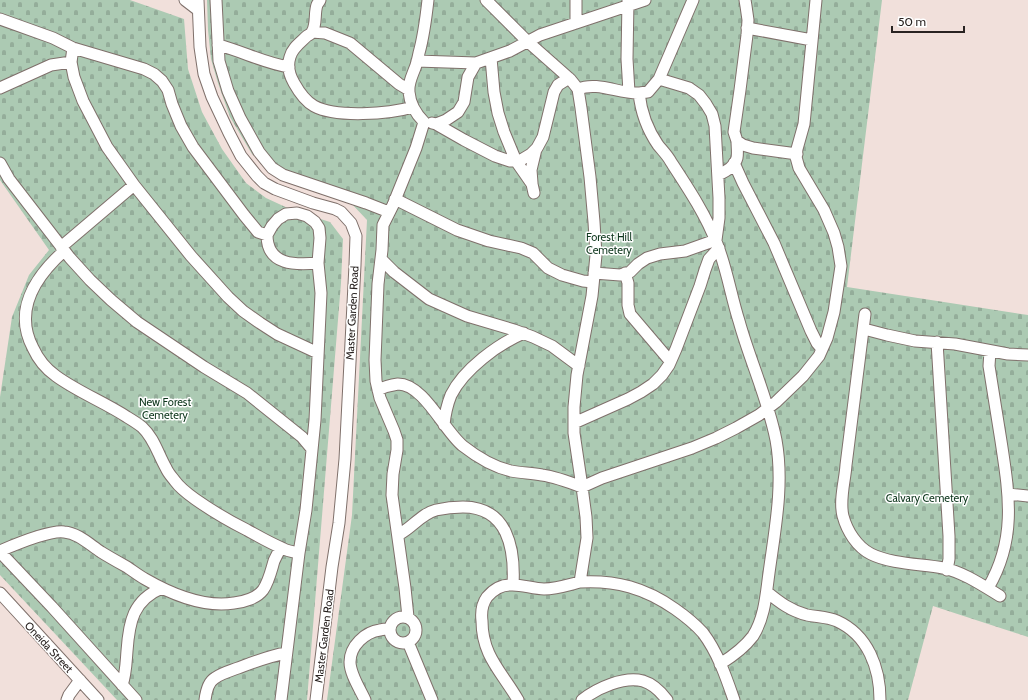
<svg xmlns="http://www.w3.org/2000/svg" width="1028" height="700" viewBox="0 0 1028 700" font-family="Cabin,sans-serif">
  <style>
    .cemetery { fill: url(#cemetery-stones) }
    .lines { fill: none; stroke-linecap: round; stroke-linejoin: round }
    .minor-casing { stroke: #7f706b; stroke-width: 13 }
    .minor { stroke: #fff; stroke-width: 11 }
    .labels { text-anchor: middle; stroke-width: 3; stroke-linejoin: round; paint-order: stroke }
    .park-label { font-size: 11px; fill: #0d361c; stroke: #fff }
    .street-label { font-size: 11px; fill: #292321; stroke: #fff }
  </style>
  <defs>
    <pattern id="cemetery-stones" width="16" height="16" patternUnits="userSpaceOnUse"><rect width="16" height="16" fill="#accab3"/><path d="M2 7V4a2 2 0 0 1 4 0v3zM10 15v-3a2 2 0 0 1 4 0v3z" fill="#94ad9a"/></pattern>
  </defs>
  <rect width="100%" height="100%" fill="#f1e0db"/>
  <path class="cemetery" d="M 0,0 L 130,0 L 184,19 L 188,69 L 202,112 L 222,149 L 246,183 L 266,198 L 292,210 L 330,222 L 343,239 L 341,283 L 307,700 L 117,700 L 0,575 L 0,397 L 12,317 L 29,275 L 49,250 L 0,180 Z
    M 207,0 L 882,0 L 847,287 L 1028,315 L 1028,637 L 933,606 L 908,700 L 327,700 L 352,515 L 367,220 L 350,202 L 281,179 L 252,154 L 230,117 L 218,83 L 211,59 L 208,30 Z"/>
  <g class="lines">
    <g class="minor-casing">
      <path id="minor" d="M 185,0 L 198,10
        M 198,0 L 200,47 L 204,74 L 212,97 L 229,133 L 241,156 L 257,176 L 264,183 L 275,189 L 313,203 L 335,209 L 341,212 L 351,223 L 356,236 L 355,265 L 345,459 L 339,523 L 332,567 L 316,700
        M 216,0 L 219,61 L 228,91 L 240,118 L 259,152 L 272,168 L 283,175 L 366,203 L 389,212
        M 320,0 C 319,2 318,3 317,5 C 314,13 317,24 312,32 C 311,34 309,35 307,36 C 301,42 292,48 290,57 C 287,66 290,76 294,83 C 299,92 305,101 314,106 C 336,118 389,114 413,107
        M 486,0 L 527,41 L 570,79 L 578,89 L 581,108 L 590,177 L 594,222 L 596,255 L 592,296 L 577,375 L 574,407 L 574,433 L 582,487 L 586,517 L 587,538 L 580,582 C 568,585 556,589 544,589 C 533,589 521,584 510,585 C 500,585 493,590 487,597 C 482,604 481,613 482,621 C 482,656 502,672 518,700
        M 628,0 L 627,59 L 629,92
        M 745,0 L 746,6 L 748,20 L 747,35 L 740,90 L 734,132 L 737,141 L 743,145 L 753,148 L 797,154
        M 0,19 L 53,38 L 73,48 L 144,69 L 154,74 L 162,81 L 168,90 L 172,104 L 181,126 L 193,147 L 244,215 L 258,232 L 267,235 L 272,226 L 278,219 L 286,214 L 297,213 L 307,216 L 315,222 L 319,228 L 320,238 L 318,263 L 321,293 L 315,420 L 306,510 L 299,553 L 281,700
        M 576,23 L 576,0
        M 747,28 L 812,40
        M 312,32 L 325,33 L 350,43 L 399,84 L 409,90
        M 218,45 C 242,51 264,63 289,67
        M 73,48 L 71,62 L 74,77 L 83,101 L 107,147 L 134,185 L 191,256 L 228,297 L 243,311 L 260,323 L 277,334 L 318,353
        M 491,58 L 494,92 L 498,113 L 504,132 L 516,161 L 532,184 L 534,193
        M 417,61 L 476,63 L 510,51 L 540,35 L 645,0
        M 0,88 L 51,65 L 71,62
        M 578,89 C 598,81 619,94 639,93 C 642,93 645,92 648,92 L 659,79 L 693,0
        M 639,93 C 641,112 647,129 658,145 C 663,151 668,156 671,162 C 688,188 706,215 717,244 C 727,269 731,296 739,321 C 750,361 768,399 776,440 C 784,484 775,529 769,573 C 766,594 765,617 753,636 C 744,648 733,656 720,664
        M 432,123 L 436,124 L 446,120 L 458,112 L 464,102 L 468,77 L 476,63
        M 436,124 L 464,140 L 495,156 L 510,161 L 521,160 L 531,154 L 537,148 L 543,137 L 554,92 L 558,85 L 569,78
        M 0,163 L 9,179 L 70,258 L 90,280 L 111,300 L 137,322 L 204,367 L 247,393 L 302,437 L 312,449
        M 734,163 L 743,183 L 774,243 L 811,331 L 817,343 L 822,349
        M 718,175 C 725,172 735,166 737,158 C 738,153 737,146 737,141
        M 532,183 L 531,170 L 536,149
        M 395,199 L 457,230 L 489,241 L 521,248 L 533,253 L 548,268 L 562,275 L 583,281 L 593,282
        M 267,235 C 267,266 296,265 318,263
        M 61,247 L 134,185
        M 64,251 C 36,276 13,310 33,348 C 38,359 46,369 56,376 C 78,392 104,402 127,417 C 132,420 137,423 142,427 C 154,438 158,454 166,468 C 168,473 172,477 175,481 C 180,488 188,494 195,499 C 212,511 229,521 247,530 C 258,536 270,543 282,548 C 287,551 293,552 299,553
        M 381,259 L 394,272 L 429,299 L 467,316 L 514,330 L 533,337 L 552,346 L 579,366
        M 594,273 L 620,275 L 630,272 L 638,264 L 647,258 L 660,254 L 685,251 L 716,240 L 719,218 L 719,198 L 715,126 L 712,114 L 706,104 L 699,95 L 689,88 L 659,79
        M 625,273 L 628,283 L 628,305 L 630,314 L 670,361
        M 865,314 C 859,365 852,415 846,465 C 845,481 839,500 843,516 C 847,531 857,547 871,554 C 891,564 921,564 943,568 C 963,572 982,585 1000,596
        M 864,329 L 887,335 L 915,341 L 955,344 L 1008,354 L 1028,355
        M 937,342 L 949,536 L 949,559 L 947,570
        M 378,390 C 384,387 391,385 398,384 C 424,384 444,431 463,446 C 477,457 494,467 511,471 C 521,473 531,473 542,475 C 556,477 569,482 582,487 L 602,478 L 692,448 L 716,438 L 736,428 L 759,415 L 776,402 L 803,376 L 819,356 L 827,338 L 834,312 L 841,266 L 838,247 L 834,233 L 824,210 L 799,168 L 796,157 L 797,149 L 804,124 L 816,0
        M 574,423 L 628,399 L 641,392 L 653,384 L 662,375 L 669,365 L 676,349 L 700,286 L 705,270 L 709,259 L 719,248
        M 444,425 C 445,414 447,405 451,395 C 464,369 498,344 524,333
        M 1008,494 L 1028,496
        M 398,535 C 412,528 421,514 436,510 C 445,508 454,507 463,507 C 508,507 515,549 513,585
        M 0,551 C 14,545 49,530 64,532 C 78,533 89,544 101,552 C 109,557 118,562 127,567 C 133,571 138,575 145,579 C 171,594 203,608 234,603 C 244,602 257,598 263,590 C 269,581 271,571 274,561 C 276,557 278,552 281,548
        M 0,552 L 52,607 L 136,700
        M 580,582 C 616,580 645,588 675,609 C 685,616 695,624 703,633 C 718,653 726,677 734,700
        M 988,588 C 1017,539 1009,494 1001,441 C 997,416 993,391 989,366 L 990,351
        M 767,592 C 779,602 791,611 807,615 C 817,617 828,617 837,621 C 868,635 880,668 880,700
        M 0,593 L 98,700
        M 408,617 L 405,588 L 392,495 L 393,474 L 397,450 L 397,440 L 394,431 L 380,398 L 376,381 L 375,360 L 378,284 L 382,250 L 383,225 L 393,205 L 416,148 L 424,122 C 416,114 410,104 409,92 C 408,83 412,76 415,68 C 417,63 418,58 419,53 C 424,35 426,18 428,0
        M390 630a13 13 0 1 1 26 0a13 13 0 1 1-26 0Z
        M 408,642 L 432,700
        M 122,685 C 126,674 126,663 127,651 C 129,622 133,600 162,588
        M 67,700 L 69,695 L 80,680
        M 205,700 C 206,692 208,682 215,678 C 222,673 230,671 238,668 C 254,662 269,656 286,653
        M 365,700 C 360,689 350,674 350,662 C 350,646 365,632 380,630 C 383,629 387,629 390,629
        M 582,700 C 597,688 624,676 643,681 C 653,684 661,692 667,700"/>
    </g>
    <use href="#minor" class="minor"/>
  </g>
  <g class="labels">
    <g class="park-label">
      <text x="609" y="241">Forest Hill<tspan x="609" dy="13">Cemetery</tspan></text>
      <text x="165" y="406">New Forest<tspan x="165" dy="13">Cemetery</tspan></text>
      <text x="927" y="502">Calvary Cemetery</text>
    </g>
    <g class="street-label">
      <text transform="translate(352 313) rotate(-87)" y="4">Master Garden Road</text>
      <text transform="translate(324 636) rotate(-83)" y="4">Master Garden Road</text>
      <text transform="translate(49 647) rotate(47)" y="4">Oneida Street</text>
    </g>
  </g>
  <path d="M892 26v6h72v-6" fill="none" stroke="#292321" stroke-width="2"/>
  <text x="898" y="26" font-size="12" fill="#292321" stroke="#ffffff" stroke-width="3" paint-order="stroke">50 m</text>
</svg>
